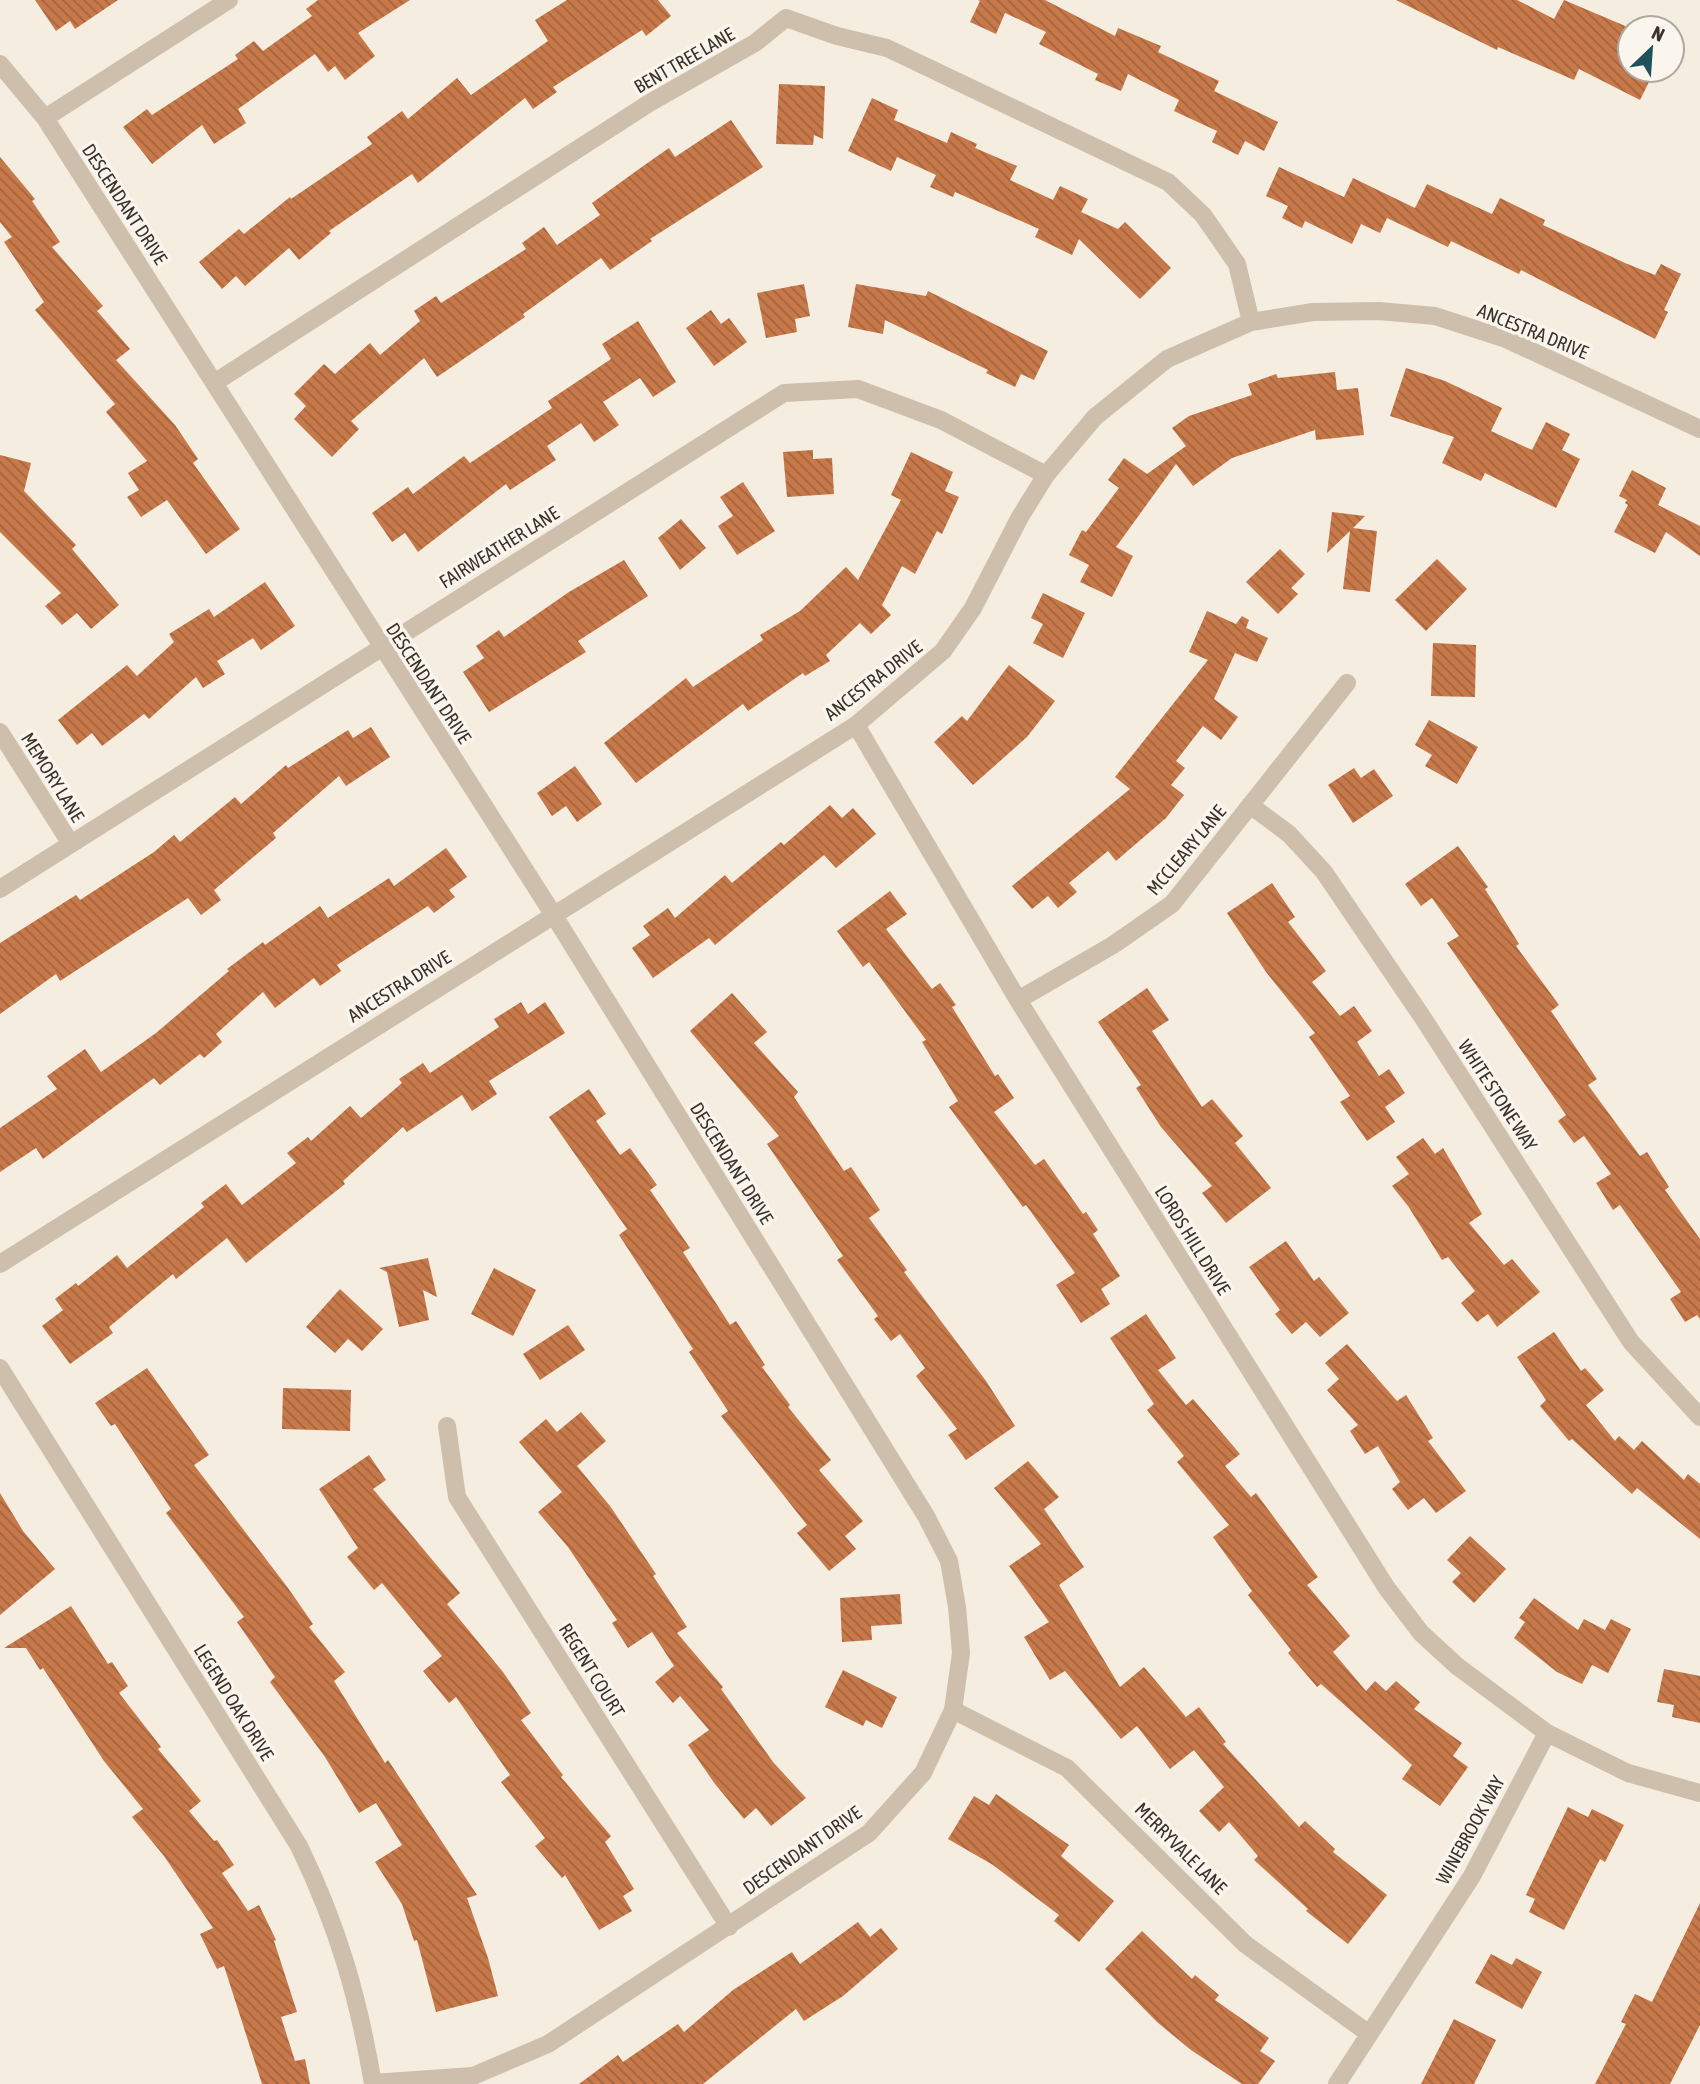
<svg xmlns="http://www.w3.org/2000/svg" width="1700" height="2084" viewBox="0 0 1700 2084" font-family="'Asap Condensed',sans-serif">
  <style>
    .building { fill: url(#building-back-hatch) }
    .lines { fill: none; stroke-linecap: round; stroke-linejoin: round }
    .minor { stroke: #cdbfab; stroke-width: 18 }
    .labels { text-anchor: middle; stroke-width: 7; stroke-linejoin: round; paint-order: stroke }
    .street-label { font-size: 19px; fill: #3a322b; stroke: #fbf6ed }
  </style>
  <defs>
    <pattern id="building-back-hatch" width="6" height="6" patternUnits="userSpaceOnUse" patternTransform="scale(1.75)"><rect width="6" height="6" fill="#c8794a"/><path d="M-1 5l2 2M0 0l6 6M5-1l2 2" fill="none" stroke="#a3643e"/></pattern>
  </defs>
  <rect width="100%" height="100%" fill="#f4ede0"/>
  <path class="building" d="M 35,0 L 118,0 L 75,29 L 70,21 L 56,31 Z
    M 318,0 L 410,0 L 358,33 L 375,56 L 345,80 L 335,66 L 328,72 L 315,54 L 238,109 L 246,123 L 214,144 L 202,125 L 152,164 L 123,127 L 147,109 L 152,115 L 238,59 L 235,55 L 254,41 L 263,51 L 312,16 L 306,9 Z
    M 567,0 L 658,0 L 671,16 L 646,36 L 642,30 L 553,87 L 557,92 L 533,109 L 525,98 L 418,183 L 412,174 L 329,231 L 331,233 L 299,260 L 289,248 L 245,286 L 236,276 L 222,289 L 199,262 L 239,229 L 244,234 L 290,197 L 291,199 L 372,144 L 367,137 L 402,111 L 408,119 L 457,78 L 471,95 L 548,41 L 535,20 Z
    M 978,0 L 1045,0 L 1115,36 L 1118,28 L 1161,46 L 1158,52 L 1219,81 L 1214,91 L 1278,122 L 1264,151 L 1245,141 L 1238,155 L 1212,142 L 1217,131 L 1174,111 L 1179,100 L 1128,74 L 1121,91 L 1095,80 L 1098,74 L 1039,44 L 1046,32 L 1005,13 L 996,34 L 970,22 L 980,1 Z
    M 1396,0 L 1517,0 L 1554,19 L 1564,0 L 1630,28 L 1630,70 L 1655,70 L 1640,100 L 1579,69 L 1574,80 L 1498,47 L 1497,50 Z
    M 779,84 L 825,86 L 823,139 L 814,135 L 813,145 L 776,144 Z
    M 872,98 L 898,110 L 894,120 L 947,143 L 951,132 L 977,144 L 975,148 L 1017,166 L 1010,180 L 1053,200 L 1060,186 L 1088,199 L 1081,212 L 1118,229 L 1125,222 L 1171,268 L 1140,299 L 1079,239 L 1072,255 L 1035,237 L 1039,229 L 955,192 L 953,197 L 930,187 L 936,175 L 897,157 L 891,171 L 848,151 Z
    M 731,120 L 763,167 L 650,239 L 652,241 L 610,270 L 601,258 L 523,314 L 525,317 L 437,377 L 424,358 L 351,421 L 359,429 L 332,457 L 294,419 L 306,406 L 294,394 L 324,364 L 335,374 L 370,343 L 380,355 L 420,321 L 414,311 L 436,296 L 441,303 L 526,249 L 522,243 L 544,227 L 557,245 L 600,215 L 592,203 L 646,164 L 669,148 L 675,157 Z
    M 0,157 L 35,199 L 32,201 L 60,242 L 52,247 L 103,306 L 97,311 L 130,349 L 116,360 L 175,425 L 198,459 L 193,463 L 240,529 L 206,554 L 167,500 L 141,517 L 127,497 L 139,490 L 128,473 L 147,461 L 106,412 L 115,404 L 35,310 L 44,302 L 4,242 L 12,237 L 0,222 Z
    M 1279,167 L 1344,197 L 1353,178 L 1415,208 L 1427,184 L 1492,214 L 1500,198 L 1545,220 L 1543,225 L 1625,263 L 1655,275 L 1661,264 L 1681,274 L 1664,310 L 1668,312 L 1655,339 L 1521,270 L 1519,274 L 1451,241 L 1448,247 L 1387,218 L 1380,233 L 1361,224 L 1352,244 L 1305,221 L 1302,228 L 1282,218 L 1288,206 L 1266,196 Z
    M 804,284 L 810,316 L 795,319 L 797,332 L 766,338 L 757,293 Z
    M 856,284 L 926,296 L 928,291 L 1048,351 L 1034,380 L 1021,374 L 1015,387 L 986,373 L 988,370 L 885,320 L 883,334 L 848,327 Z
    M 711,310 L 721,324 L 729,318 L 747,342 L 714,366 L 686,328 Z
    M 638,321 L 676,382 L 653,397 L 640,378 L 603,402 L 619,425 L 594,442 L 581,423 L 547,446 L 556,460 L 510,490 L 506,484 L 418,552 L 405,533 L 392,542 L 372,513 L 408,487 L 413,494 L 464,456 L 470,463 L 552,408 L 548,401 L 611,359 L 602,344 Z
    M 1406,368 L 1445,381 L 1502,408 L 1491,431 L 1532,450 L 1546,422 L 1570,434 L 1562,450 L 1580,459 L 1556,508 L 1485,473 L 1481,481 L 1442,463 L 1454,437 L 1390,416 Z
    M 1335,372 L 1337,390 L 1358,388 L 1364,435 L 1316,440 L 1315,430 L 1232,458 L 1193,486 L 1176,464 L 1116,547 L 1133,556 L 1112,597 L 1080,582 L 1089,565 L 1069,555 L 1082,530 L 1086,532 L 1119,488 L 1108,480 L 1124,458 L 1147,474 L 1186,446 L 1172,428 L 1189,416 L 1252,395 L 1248,384 L 1276,374 L 1278,378 Z
    M 813,450 L 813,459 L 832,458 L 834,494 L 787,497 L 783,452 Z
    M 911,452 L 953,472 L 945,491 L 959,497 L 942,534 L 937,531 L 915,574 L 902,566 L 882,605 L 891,615 L 871,634 L 860,623 L 826,655 L 830,661 L 805,676 L 803,673 L 748,711 L 743,704 L 636,783 L 604,743 L 686,678 L 693,687 L 763,640 L 760,635 L 800,611 L 846,567 L 858,580 L 901,500 L 891,495 Z
    M 0,455 L 31,463 L 24,491 L 76,545 L 72,549 L 119,605 L 91,629 L 77,613 L 62,625 L 45,606 L 61,593 L 0,532 Z
    M 1632,470 L 1666,488 L 1658,505 L 1700,526 L 1700,556 L 1666,532 L 1655,553 L 1614,532 L 1628,505 L 1625,503 L 1627,500 L 1619,496 Z
    M 743,482 L 775,531 L 737,555 L 718,526 L 733,516 L 720,497 Z
    M 1332,512 L 1365,516 L 1353,528 L 1377,531 L 1370,592 L 1343,589 L 1350,531 L 1327,553 Z
    M 681,519 L 706,548 L 680,570 L 658,538 Z
    M 1280,549 L 1305,574 L 1291,588 L 1298,594 L 1278,614 L 1246,582 Z
    M 1437,559 L 1467,589 L 1426,631 L 1395,600 Z
    M 624,560 L 648,596 L 578,641 L 586,652 L 489,712 L 463,672 L 484,658 L 476,646 L 499,630 L 504,637 L 569,592 Z
    M 265,582 L 295,626 L 261,650 L 253,638 L 217,661 L 225,674 L 203,688 L 196,677 L 149,719 L 144,714 L 102,746 L 92,733 L 77,745 L 58,720 L 127,665 L 137,676 L 174,642 L 169,634 L 209,609 L 214,617 Z
    M 1043,593 L 1085,613 L 1063,658 L 1033,643 L 1043,624 L 1031,618 Z
    M 1207,611 L 1236,624 L 1242,616 L 1249,620 L 1246,628 L 1268,638 L 1257,662 L 1235,653 L 1214,699 L 1238,717 L 1221,740 L 1203,726 L 1176,761 L 1185,768 L 1171,785 L 1184,795 L 1166,818 L 1116,861 L 1108,851 L 1069,883 L 1077,892 L 1058,908 L 1048,896 L 1032,909 L 1012,886 L 1130,789 L 1115,777 L 1208,660 L 1189,652 Z
    M 1433,643 L 1476,645 L 1475,697 L 1431,696 Z
    M 1009,665 L 1055,701 L 1027,737 L 973,785 L 934,742 L 962,716 L 967,721 Z
    M 1429,720 L 1478,747 L 1457,784 L 1425,766 L 1432,755 L 1415,745 Z
    M 371,727 L 390,757 L 346,786 L 339,776 L 273,833 L 276,838 L 214,890 L 221,900 L 201,915 L 188,898 L 60,981 L 56,974 L 0,1014 L 0,943 L 76,895 L 80,900 L 154,852 L 174,835 L 180,842 L 235,797 L 241,804 L 286,765 L 288,768 L 348,730 L 353,738 Z
    M 575,766 L 602,804 L 577,822 L 566,806 L 552,816 L 537,793 Z
    M 1354,768 L 1361,778 L 1374,769 L 1393,796 L 1353,823 L 1328,785 Z
    M 830,805 L 842,818 L 853,808 L 876,834 L 836,868 L 824,855 L 715,945 L 709,938 L 653,978 L 632,948 L 650,935 L 643,926 L 668,908 L 675,918 L 725,875 L 732,883 L 781,842 L 784,845 Z
    M 1458,846 L 1488,887 L 1485,889 L 1519,944 L 1516,946 L 1559,1005 L 1551,1011 L 1597,1079 L 1588,1085 L 1640,1156 L 1647,1152 L 1669,1187 L 1665,1190 L 1700,1239 L 1700,1319 L 1697,1315 L 1685,1322 L 1670,1299 L 1681,1292 L 1620,1205 L 1613,1210 L 1596,1183 L 1611,1174 L 1584,1136 L 1574,1143 L 1558,1121 L 1566,1115 L 1447,943 L 1459,936 L 1432,898 L 1421,906 L 1405,884 Z
    M 446,848 L 467,877 L 449,890 L 455,897 L 434,913 L 428,906 L 337,965 L 341,971 L 320,986 L 314,978 L 275,1008 L 263,992 L 216,1034 L 222,1042 L 204,1058 L 200,1054 L 160,1085 L 154,1078 L 43,1159 L 36,1148 L 0,1172 L 0,1128 L 57,1089 L 47,1076 L 85,1049 L 101,1072 L 156,1033 L 229,971 L 227,969 L 263,942 L 265,945 L 320,906 L 328,918 L 389,878 L 394,886 Z
    M 1272,883 L 1295,917 L 1288,922 L 1326,971 L 1312,982 L 1340,1016 L 1354,1006 L 1372,1031 L 1357,1042 L 1379,1076 L 1389,1069 L 1405,1093 L 1385,1107 L 1395,1122 L 1367,1141 L 1340,1102 L 1350,1096 L 1309,1037 L 1315,1033 L 1266,972 L 1227,913 Z
    M 890,891 L 907,914 L 886,929 L 932,989 L 940,983 L 956,1005 L 952,1007 L 995,1076 L 998,1074 L 1014,1098 L 994,1112 L 1035,1165 L 1044,1159 L 1083,1214 L 1086,1212 L 1098,1230 L 1093,1234 L 1120,1276 L 1101,1289 L 1110,1304 L 1081,1323 L 1056,1285 L 1075,1273 L 1026,1205 L 1023,1207 L 949,1107 L 958,1101 L 922,1042 L 926,1040 L 869,962 L 863,967 L 837,931 Z
    M 1147,988 L 1169,1020 L 1152,1031 L 1202,1107 L 1212,1099 L 1243,1136 L 1235,1143 L 1271,1188 L 1226,1223 L 1202,1193 L 1212,1186 L 1161,1127 L 1136,1088 L 1141,1085 L 1098,1022 Z
    M 732,993 L 767,1032 L 754,1043 L 798,1092 L 794,1097 L 844,1171 L 851,1167 L 880,1210 L 869,1218 L 907,1270 L 904,1272 L 986,1381 L 1015,1426 L 966,1460 L 948,1435 L 957,1429 L 916,1376 L 925,1368 L 900,1334 L 891,1341 L 874,1319 L 878,1316 L 837,1260 L 843,1256 L 767,1144 L 779,1136 L 690,1031 Z
    M 521,1002 L 528,1014 L 545,1002 L 565,1033 L 489,1081 L 497,1094 L 472,1111 L 462,1095 L 407,1132 L 403,1127 L 343,1181 L 345,1184 L 246,1263 L 227,1238 L 176,1279 L 173,1274 L 109,1327 L 113,1333 L 70,1364 L 42,1326 L 63,1310 L 55,1299 L 76,1283 L 78,1286 L 117,1255 L 127,1268 L 204,1207 L 201,1203 L 226,1184 L 242,1205 L 296,1163 L 287,1153 L 308,1137 L 311,1141 L 350,1106 L 361,1118 L 402,1083 L 399,1079 L 423,1063 L 430,1073 L 499,1027 L 494,1019 Z
    M 589,1089 L 606,1114 L 596,1121 L 620,1155 L 630,1148 L 657,1185 L 650,1190 L 690,1248 L 683,1252 L 730,1325 L 736,1321 L 765,1365 L 762,1367 L 790,1405 L 788,1407 L 831,1460 L 819,1470 L 863,1521 L 845,1536 L 856,1549 L 829,1571 L 797,1533 L 807,1525 L 721,1416 L 728,1411 L 689,1352 L 693,1349 L 619,1235 L 627,1229 L 549,1117 Z
    M 1423,1138 L 1435,1154 L 1443,1148 L 1482,1214 L 1469,1223 L 1504,1265 L 1512,1259 L 1540,1292 L 1497,1327 L 1488,1314 L 1477,1322 L 1461,1303 L 1475,1291 L 1448,1257 L 1442,1260 L 1408,1206 L 1392,1186 L 1409,1174 L 1396,1157 Z
    M 1286,1241 L 1314,1281 L 1319,1277 L 1349,1313 L 1320,1337 L 1306,1322 L 1292,1334 L 1275,1314 L 1280,1310 L 1249,1267 Z
    M 428,1258 L 437,1297 L 423,1290 L 429,1320 L 399,1327 L 387,1272 L 379,1268 Z
    M 494,1268 L 536,1290 L 513,1336 L 471,1314 Z
    M 340,1289 L 383,1329 L 362,1351 L 348,1339 L 335,1353 L 306,1327 Z
    M 1146,1314 L 1176,1358 L 1158,1370 L 1186,1405 L 1193,1399 L 1240,1454 L 1225,1466 L 1251,1497 L 1256,1493 L 1318,1577 L 1307,1585 L 1350,1636 L 1333,1652 L 1366,1691 L 1375,1681 L 1386,1691 L 1396,1681 L 1420,1702 L 1414,1709 L 1462,1743 L 1453,1756 L 1468,1767 L 1440,1806 L 1402,1779 L 1412,1765 L 1321,1684 L 1317,1687 L 1288,1653 L 1291,1650 L 1248,1595 L 1252,1591 L 1213,1537 L 1229,1525 L 1177,1462 L 1184,1456 L 1147,1410 L 1154,1404 L 1110,1338 Z
    M 568,1325 L 585,1350 L 540,1380 L 523,1354 Z
    M 1554,1332 L 1581,1371 L 1585,1368 L 1604,1390 L 1586,1405 L 1615,1441 L 1619,1436 L 1634,1450 L 1642,1441 L 1684,1480 L 1688,1474 L 1700,1484 L 1700,1539 L 1637,1488 L 1632,1494 L 1572,1439 L 1569,1441 L 1540,1406 L 1546,1400 L 1517,1357 Z
    M 1347,1344 L 1397,1401 L 1406,1395 L 1433,1438 L 1428,1441 L 1466,1491 L 1436,1513 L 1424,1498 L 1408,1510 L 1392,1489 L 1400,1482 L 1378,1446 L 1365,1454 L 1350,1431 L 1358,1425 L 1327,1390 L 1339,1379 L 1325,1363 Z
    M 147,1368 L 209,1455 L 194,1465 L 288,1588 L 313,1624 L 309,1627 L 345,1672 L 334,1681 L 385,1763 L 388,1760 L 477,1895 L 467,1898 L 488,1958 L 498,1996 L 436,2012 L 417,1940 L 414,1941 L 402,1904 L 375,1862 L 402,1845 L 376,1803 L 359,1813 L 325,1757 L 270,1682 L 275,1677 L 237,1622 L 244,1617 L 166,1513 L 171,1509 L 115,1424 L 111,1426 L 95,1403 Z
    M 283,1388 L 351,1390 L 350,1431 L 282,1429 Z
    M 581,1412 L 606,1441 L 577,1466 L 610,1506 L 656,1574 L 653,1576 L 687,1627 L 677,1633 L 723,1687 L 721,1689 L 773,1762 L 806,1798 L 771,1826 L 756,1808 L 744,1819 L 715,1784 L 688,1745 L 709,1730 L 680,1696 L 673,1703 L 655,1682 L 674,1666 L 652,1632 L 628,1648 L 612,1623 L 617,1620 L 568,1547 L 538,1512 L 562,1492 L 519,1442 L 546,1419 L 557,1432 Z
    M 369,1455 L 386,1480 L 373,1489 L 460,1593 L 447,1604 L 503,1672 L 531,1713 L 521,1720 L 563,1775 L 561,1777 L 611,1836 L 605,1842 L 634,1889 L 623,1896 L 632,1911 L 599,1930 L 565,1875 L 562,1878 L 535,1846 L 545,1838 L 501,1782 L 510,1775 L 456,1697 L 449,1703 L 423,1671 L 442,1656 L 382,1583 L 374,1590 L 347,1557 L 358,1548 L 319,1489 Z
    M 1028,1461 L 1059,1497 L 1044,1509 L 1084,1567 L 1059,1585 L 1120,1687 L 1144,1667 L 1186,1717 L 1199,1707 L 1226,1742 L 1223,1744 L 1299,1827 L 1305,1821 L 1335,1849 L 1333,1852 L 1387,1895 L 1348,1944 L 1306,1911 L 1308,1909 L 1254,1860 L 1258,1856 L 1229,1822 L 1219,1832 L 1199,1811 L 1224,1787 L 1194,1750 L 1170,1769 L 1137,1726 L 1121,1739 L 1065,1671 L 1050,1680 L 1024,1637 L 1049,1622 L 1009,1566 L 1041,1544 L 994,1488 Z
    M 0,1493 L 23,1531 L 55,1569 L 0,1615 Z
    M 1470,1536 L 1506,1569 L 1474,1603 L 1452,1582 L 1461,1573 L 1447,1560 Z
    M 900,1594 L 902,1624 L 871,1626 L 872,1640 L 842,1642 L 840,1598 Z
    M 1534,1598 L 1578,1630 L 1584,1619 L 1605,1630 L 1611,1619 L 1631,1629 L 1608,1673 L 1592,1665 L 1582,1684 L 1557,1672 L 1514,1638 L 1525,1622 L 1519,1618 Z
    M 71,1606 L 108,1664 L 112,1662 L 128,1686 L 119,1693 L 161,1747 L 158,1749 L 201,1801 L 189,1811 L 214,1841 L 217,1840 L 234,1865 L 222,1873 L 248,1911 L 259,1905 L 276,1940 L 274,1941 L 297,2012 L 281,2017 L 295,2061 L 305,2059 L 310,2084 L 262,2084 L 224,1966 L 217,1969 L 200,1934 L 213,1928 L 164,1856 L 132,1817 L 143,1809 L 104,1761 L 43,1668 L 40,1670 L 26,1648 L 4,1648 Z
    M 1664,1669 L 1700,1676 L 1700,1723 L 1672,1717 L 1674,1705 L 1657,1702 Z
    M 843,1670 L 897,1697 L 882,1728 L 866,1720 L 863,1726 L 825,1707 Z
    M 996,1794 L 1069,1845 L 1061,1856 L 1114,1901 L 1079,1942 L 1054,1921 L 1059,1915 L 993,1865 L 948,1839 L 974,1796 L 989,1805 Z
    M 1568,1807 L 1588,1817 L 1592,1809 L 1624,1825 L 1605,1862 L 1600,1859 L 1564,1930 L 1529,1912 L 1535,1899 L 1526,1895 Z
    M 1700,1903 L 1700,2025 L 1670,2084 L 1595,2084 L 1626,2024 L 1621,2022 L 1635,1994 L 1652,2002 Z
    M 858,1922 L 870,1937 L 881,1928 L 898,1949 L 843,1996 L 804,2021 L 796,2009 L 703,2084 L 579,2084 L 618,2055 L 623,2062 L 678,2024 L 684,2032 L 733,1990 L 792,1952 L 800,1964 Z
    M 1142,1931 L 1192,1979 L 1195,1975 L 1219,1995 L 1215,2000 L 1269,2038 L 1260,2051 L 1275,2061 L 1258,2084 L 1242,2084 L 1191,2050 L 1157,2022 L 1105,1969 Z
    M 1491,1954 L 1512,1965 L 1516,1958 L 1542,1972 L 1522,2009 L 1475,1983 Z
    M 1454,2019 L 1496,2040 L 1474,2084 L 1421,2084 Z"/>
  <g class="lines">
    <path class="minor" d="M 0,64 L 45,118 L 553,914 L 926,1516 L 949,1561 L 957,1607 L 961,1653 L 953,1710 L 923,1773 L 869,1833 L 548,2044 L 473,2076 L 373,2083
      M 45,118 L 229,0
      M 214,383 L 651,102 L 755,43 L 786,18 L 837,36 L 887,48 L 1168,182 L 1203,215 L 1237,264 L 1251,322
      M 856,725 L 1018,1000 L 1386,1587 L 1421,1633 L 1457,1666 L 1547,1733
      M 0,732 L 71,844
      M 1250,805 L 1289,834 L 1324,872 L 1423,1018 L 1631,1342 L 1700,1417
      M 0,889 L 784,393 L 858,389 L 941,420 L 1046,475
      M 1018,1000 L 1113,945 L 1172,904 L 1347,683
      M 0,1264 L 856,725 L 943,651 L 973,608 L 1020,517 L 1046,475 L 1095,417 L 1167,359 L 1251,322 L 1313,312 L 1379,311 L 1435,316 L 1506,339 L 1700,429
      M 0,1368 L 299,1846 C 338,1927 358,1995 373,2084
      M 447,1426 L 457,1497 L 729,1927
      M 953,1710 L 1067,1768 L 1245,1944 L 1368,2033
      M 1337,2084 L 1472,1876 L 1547,1733 L 1628,1773 L 1700,1793"/>
  </g>
  <g class="labels">
    <g class="street-label">
      <text transform="translate(684 60) rotate(-30)" y="7">BENT TREE LANE</text>
      <text transform="translate(125 204) rotate(57)" y="7">DESCENDANT DRIVE</text>
      <text transform="translate(1533 331) rotate(22)" y="7">ANCESTRA DRIVE</text>
      <text transform="translate(499 547) rotate(-32)" y="7">FAIRWEATHER LANE</text>
      <text transform="translate(873 680) rotate(-38)" y="7">ANCESTRA DRIVE</text>
      <text transform="translate(429 683) rotate(57)" y="7">DESCENDANT DRIVE</text>
      <text transform="translate(53 777) rotate(58)" y="7">MEMORY LANE</text>
      <text transform="translate(1186 850) rotate(-50)" y="7">MCCLEARY LANE</text>
      <text transform="translate(399 986) rotate(-32)" y="7">ANCESTRA DRIVE</text>
      <text transform="translate(1498 1095) rotate(57)" y="7">WHITE STONE WAY</text>
      <text transform="translate(732 1163) rotate(58)" y="7">DESCENDANT DRIVE</text>
      <text transform="translate(1193 1240) rotate(58)" y="7">LORDS HILL DRIVE</text>
      <text transform="translate(592 1670) rotate(58)" y="7">REGENT COURT</text>
      <text transform="translate(234 1702) rotate(58)" y="7">LEGEND OAK DRIVE</text>
      <text transform="translate(1470 1830) rotate(-61)" y="7">WINEBROOK WAY</text>
      <text transform="translate(1181 1848) rotate(45)" y="7">MERRYVALE LANE</text>
      <text transform="translate(802 1850) rotate(-35)" y="7">DESCENDANT DRIVE</text>
    </g>
  </g>
  <g transform="translate(1651 49) rotate(25)"><circle r="33" fill="#fbf6ed" stroke="#aea89f" stroke-width="2"/>
  <path d="M0-5L12 26L0 18L-12 26Z" fill="#1f515d"/>
  <text y="-10" font-size="19" font-weight="bold" text-anchor="middle" fill="#3a322b">N</text>
  </g>
</svg>
